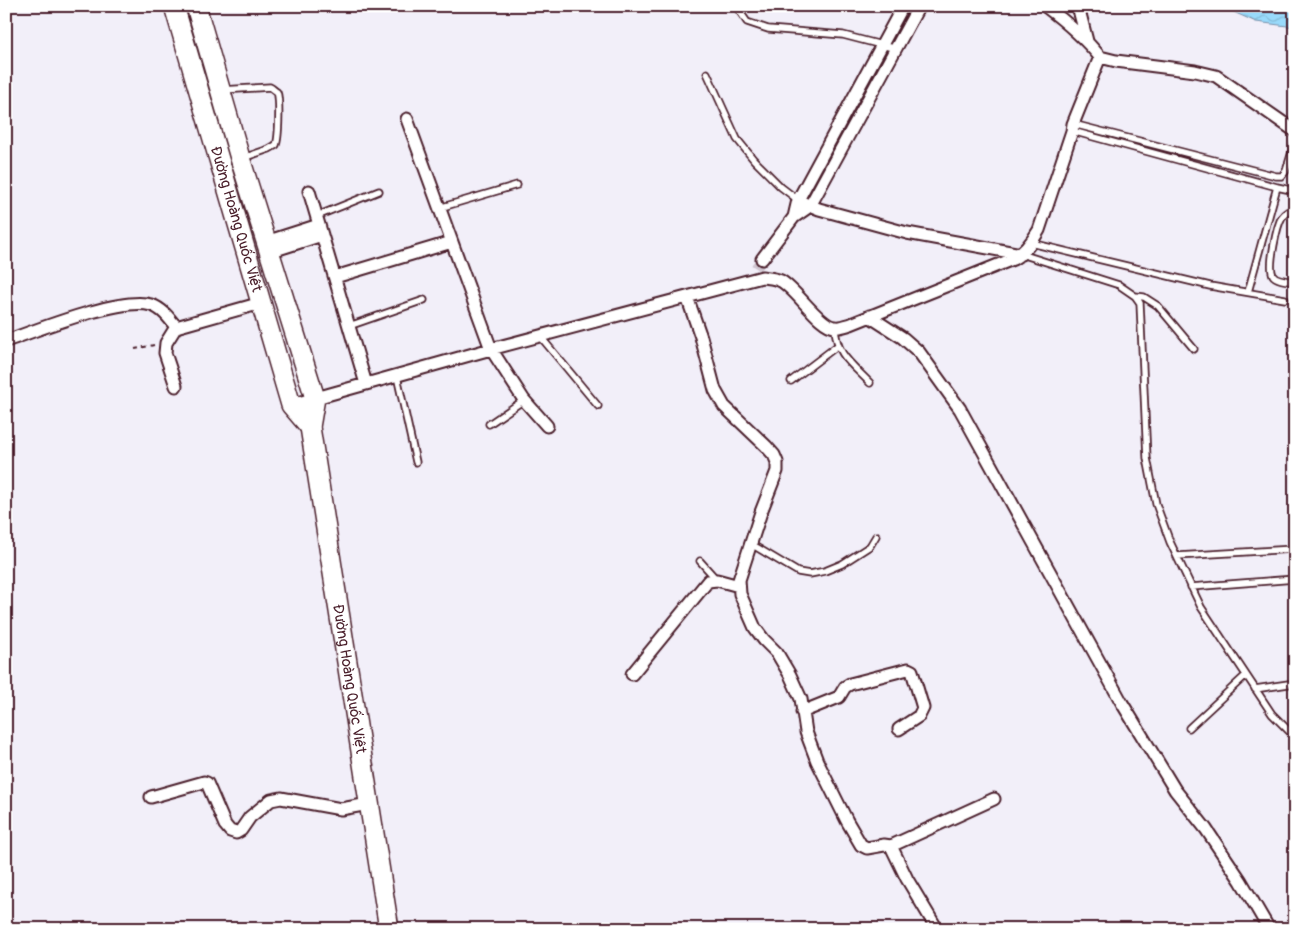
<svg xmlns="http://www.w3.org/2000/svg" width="1301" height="935" viewBox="0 0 1301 935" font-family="Pangolin,sans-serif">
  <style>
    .water { fill: url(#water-waves); stroke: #798fa8 }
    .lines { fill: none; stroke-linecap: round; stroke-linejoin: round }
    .minor-tunnel { stroke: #d0c5d0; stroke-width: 11; stroke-dasharray: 11 5.5; stroke-linecap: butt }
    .service-casing { stroke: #4a1f2b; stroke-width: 9 }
    .minor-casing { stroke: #4a1f2b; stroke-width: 15 }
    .trunk-casing { stroke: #4a1f2b; stroke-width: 22 }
    .path { stroke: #4a1f2b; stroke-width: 2; stroke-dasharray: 4 4; stroke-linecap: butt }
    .service { stroke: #fff; stroke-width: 5.5 }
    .minor { stroke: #fff; stroke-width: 11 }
    .trunk { stroke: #fff; stroke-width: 19 }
    .labels { text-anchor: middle; stroke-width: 4; stroke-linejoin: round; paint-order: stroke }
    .street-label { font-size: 15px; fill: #4a1f2b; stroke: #fff }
  </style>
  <defs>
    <pattern id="water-waves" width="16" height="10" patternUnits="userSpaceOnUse" patternTransform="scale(1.25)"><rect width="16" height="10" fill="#99dafb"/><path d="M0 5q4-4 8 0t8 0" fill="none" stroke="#85bbd7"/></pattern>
  </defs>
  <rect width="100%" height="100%" fill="#f2eff9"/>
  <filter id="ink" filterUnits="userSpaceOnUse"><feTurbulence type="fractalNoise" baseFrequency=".02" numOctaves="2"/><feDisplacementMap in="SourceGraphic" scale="10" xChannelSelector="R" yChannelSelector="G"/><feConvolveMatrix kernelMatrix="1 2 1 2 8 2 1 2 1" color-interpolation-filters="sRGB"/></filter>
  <g filter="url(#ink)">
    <path class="water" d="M 1220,6 L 1295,6 L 1295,27 L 1256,22 Z"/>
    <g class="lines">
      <path class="minor-tunnel" d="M 756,268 L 762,259"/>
      <g class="service-casing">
        <path id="service" d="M 736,6 L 747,22 L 768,29 L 843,35 L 897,49
          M 707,73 L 737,139 L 754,160 L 781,187 L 798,200
          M 222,90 L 270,87 C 271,87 276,92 277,92 C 280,99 279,138 276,145 L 269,149 L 243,158
          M 1073,124 L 1276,176 L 1282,176 L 1286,171 L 1295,142
          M 1072,131 L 1277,187
          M 439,208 L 517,185
          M 1295,209 C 1290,210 1285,213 1282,217 C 1277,225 1268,266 1273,275 C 1276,280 1289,281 1295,282
          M 317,216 L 379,191
          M 1031,243 L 1210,286 L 1285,299
          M 1021,254 L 1119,285 L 1135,296 L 1140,303 L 1147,458 L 1156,504 L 1170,542 L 1201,607 L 1272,714 L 1295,737
          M 1248,292 L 1277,187 L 1295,191
          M 1135,296 L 1144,297 L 1158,306 L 1194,349
          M 349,326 L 424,300
          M 835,327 C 836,355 852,364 870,383
          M 540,336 L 598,406
          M 397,376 L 416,462
          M 791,381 L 837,346
          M 489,424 L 524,400
          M 751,544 L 798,572 L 810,574 L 825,571 L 842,564 L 870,546 L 876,536
          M 1177,556 L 1295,549
          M 700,561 L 717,580
          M 1191,587 L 1295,579
          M 1255,689 L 1295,683
          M 1189,728 L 1245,676"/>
      </g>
      <g class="minor-casing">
        <path id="minor" d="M 903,6 L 798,200 L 794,217 L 810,206 L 919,6
          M 1045,6 C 1065,21 1084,37 1100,57
          M 1078,6 L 1087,41
          M 407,119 L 491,349 L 524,400 L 547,426
          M 309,191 L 366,384
          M 804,203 L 819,209 L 907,233 L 1021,254
          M 266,242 L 319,225
          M 269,252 L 322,235
          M 762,259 L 794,217
          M 335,277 L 452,242
          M 687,297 L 701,337 L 715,390 L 724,406 L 766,446 L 774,455 L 777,462 L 777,471 L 761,512 L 739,580 L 740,594 L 755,628 L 764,640 L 777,653 L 790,675 L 801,699 L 806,732 L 817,761 L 847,821 L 861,845 L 867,848 L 884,845 L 891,846 L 907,879 L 937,929
          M 869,316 L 903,338 L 919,352 L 960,409 L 1122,703 L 1175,790 L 1206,829 L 1241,881 L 1269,929
          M 6,341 C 37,330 122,296 151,305 C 162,308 170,319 176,327
          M 176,386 L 165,353 L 166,343 L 176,327 L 261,303
          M 291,405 L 491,349 L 762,277 C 768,278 775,278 781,281 C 797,290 820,327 835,327 C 840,328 847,325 851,324 L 1013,259 C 1025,252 1032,242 1039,230 L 1072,131 L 1073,124 L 1100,57 L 1116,61 L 1195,71 L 1216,76 L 1295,131
          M 632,674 L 708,581 L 717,580 L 739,586
          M 802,712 L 839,697 L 845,687 L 850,684 L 908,669 L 912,671 L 923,708 L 919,716 L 899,729
          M 151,797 L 204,782 L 207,783 L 225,825 L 230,831 L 236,833 L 241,830 L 250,817 L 271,800 L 281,798 L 292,800 L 341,809 L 369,804
          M 891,846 L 994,799"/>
      </g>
      <g class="trunk-casing">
        <g id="trunk">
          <path id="s1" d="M 174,6 L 291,405 L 310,427"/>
          <path id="s2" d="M 196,6 L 240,158 L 315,398 L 310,427 L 389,929"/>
        </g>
      </g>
      <path class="path" d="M 135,349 L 154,345"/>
      <use href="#service" class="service"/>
      <use href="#minor" class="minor"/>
      <use href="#trunk" class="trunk"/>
    </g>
  </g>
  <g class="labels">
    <g class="street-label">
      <text dy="5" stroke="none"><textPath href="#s1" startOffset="222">Đường Hoàng Quốc Việt</textPath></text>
      <text dy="5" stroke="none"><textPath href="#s2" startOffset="694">Đường Hoàng Quốc Việt</textPath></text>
    </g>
  </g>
  <rect width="1301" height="935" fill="none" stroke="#fff" stroke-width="25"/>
  <rect x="12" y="12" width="1276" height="910" fill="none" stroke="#4a1f2b" stroke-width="2" filter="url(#ink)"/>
</svg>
